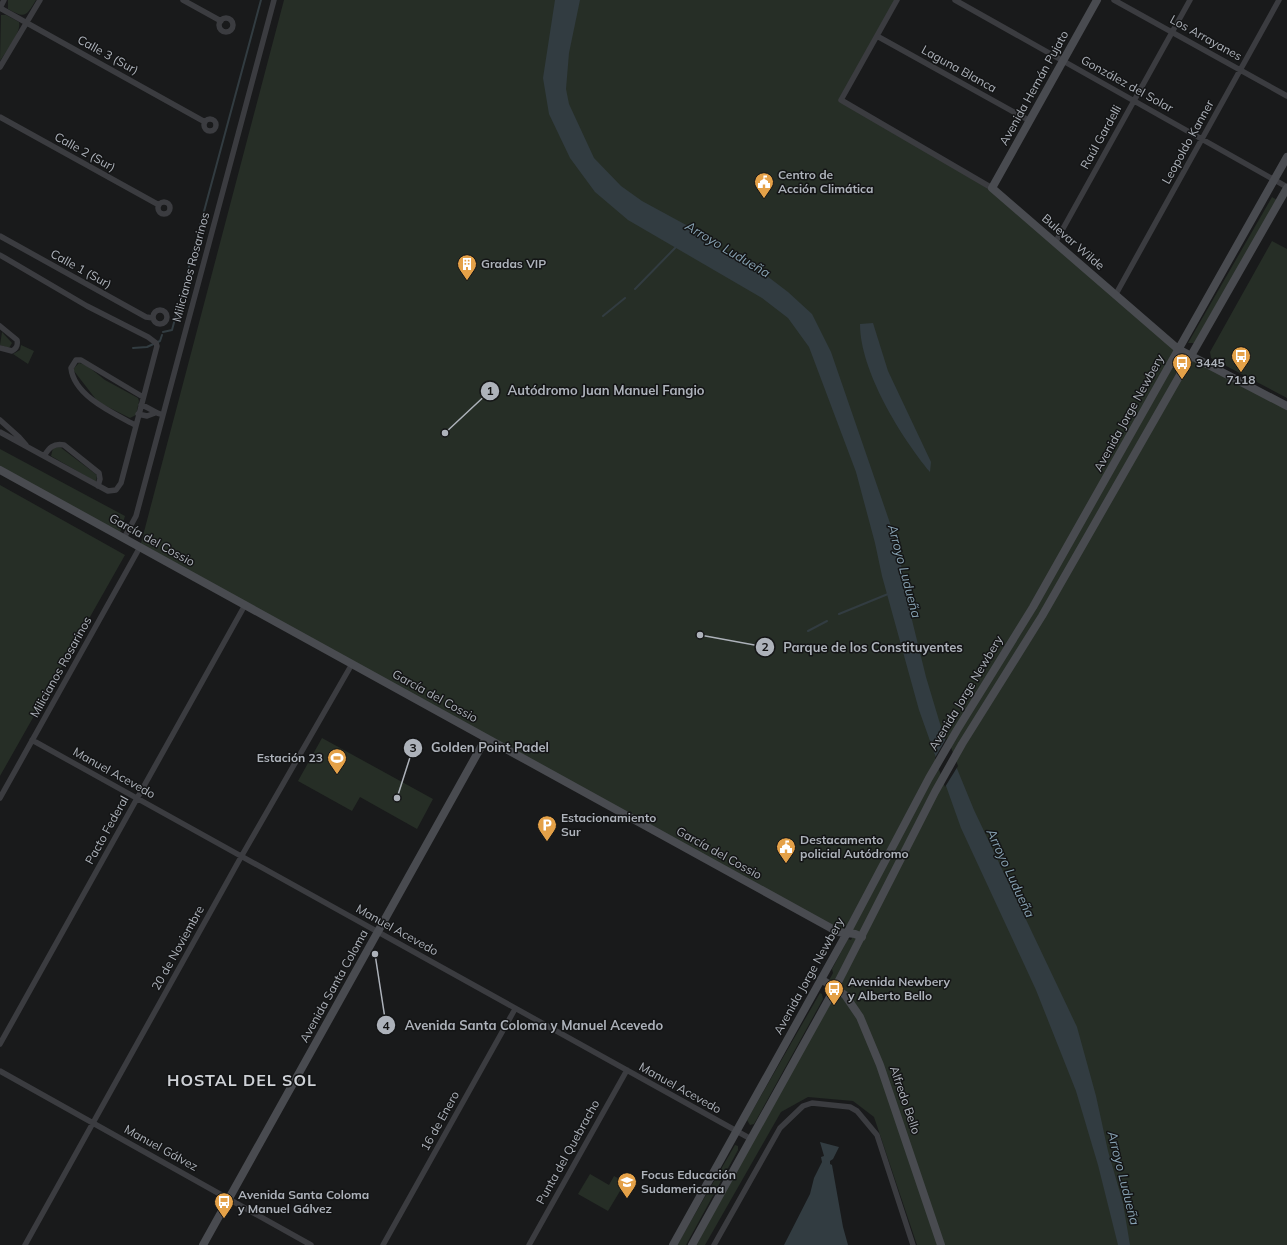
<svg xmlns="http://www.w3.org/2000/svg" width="1287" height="1245" viewBox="0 0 1287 1245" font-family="Mulish,sans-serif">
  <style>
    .green { fill: #262e26 }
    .water { fill: #323c41 }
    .pier { fill: #191a1b }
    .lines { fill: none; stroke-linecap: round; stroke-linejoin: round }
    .stream { stroke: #323c41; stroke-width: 2 }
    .street { stroke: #3b3c40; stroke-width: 5.5 }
    .secondary { stroke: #494b50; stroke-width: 8 }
    .labels { text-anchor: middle; stroke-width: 3; stroke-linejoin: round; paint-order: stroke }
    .street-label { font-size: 12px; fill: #adb2ba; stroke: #141516 }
    .poi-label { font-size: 12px; font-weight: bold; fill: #adb2ba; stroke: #141516; text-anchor: start }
    .water-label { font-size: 13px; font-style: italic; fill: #87a2b2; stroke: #141516 }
    .district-label { font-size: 16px; font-weight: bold; letter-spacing: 1px; fill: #ced1d6; stroke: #141516 }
    .leader { fill: none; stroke: #adb2ba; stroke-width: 1.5 }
    .callout-dot { fill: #adb2ba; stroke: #141516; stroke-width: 1.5 }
    .mark-label { font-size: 12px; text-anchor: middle; font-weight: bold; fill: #111 }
    .callout-label { font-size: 13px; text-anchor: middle; font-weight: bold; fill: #adb2ba; stroke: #141516; stroke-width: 3; stroke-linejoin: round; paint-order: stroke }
  </style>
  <rect width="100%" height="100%" fill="#191a1b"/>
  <path class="green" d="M 8,0 L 36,0 C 26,16 26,19 8,9 Z
    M 284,0 L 897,0 L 841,100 L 992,188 L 1178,349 L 1287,406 L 1287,1245 L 917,1245 L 874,1117 L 853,1101 L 808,1097 L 781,1112 L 705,1245 L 692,1245 L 835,988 L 828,982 L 833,973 L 832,969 L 848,939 L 851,940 L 854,934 L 838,932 L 140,547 Z
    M 1,15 L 6,15 L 19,22 C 22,31 5,53 0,61 Z
    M 1272,197 L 1277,200 L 1194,343 L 1188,343 Z
    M 1272,241 L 1287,249 L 1287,398 L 1211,358 L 1210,352 Z
    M 2,332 L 12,343 L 9,348 L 0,345 Z
    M 21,345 L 34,351 L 28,364 L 13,354 L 20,350 Z
    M 79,363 L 86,365 L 105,380 L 138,398 L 139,401 L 136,415 L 130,418 L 98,402 L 74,371 L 74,368 Z
    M 60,447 L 97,475 L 96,482 L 51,456 L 53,448 Z
    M 0,449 L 125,516 L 119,536 L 0,470 Z
    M 0,485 L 125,555 L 0,776 Z
    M 322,738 L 433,799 L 417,829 L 360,797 L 352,811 L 298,781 Z
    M 820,993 L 822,994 L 823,999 L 754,1124 L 750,1125 L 747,1120 Z
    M 735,1145 L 738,1146 L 738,1150 L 686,1245 L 677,1245 Z
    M 590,1174 L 609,1185 L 614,1176 L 630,1185 L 625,1194 L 620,1191 L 608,1211 L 578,1194 Z"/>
  <path class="water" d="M 555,0 L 580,0 L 569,53 L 566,89 L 569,104 L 594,158 L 621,186 L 642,201 L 688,226 L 716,248 L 767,276 L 788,292 L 812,314 L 831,352 L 891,526 L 905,581 L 912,620 L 926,677 L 944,737 L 974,810 L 1077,1027 L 1096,1096 L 1108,1151 L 1123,1203 L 1130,1245 L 1118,1245 L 1098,1165 L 1076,1091 L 1036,990 L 961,828 L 919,710 L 882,576 L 875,543 L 856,472 L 809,347 L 788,318 L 762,298 L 628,220 L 595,192 L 570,158 L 549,114 L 543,78 Z
    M 873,323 L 888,371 L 931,462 L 930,472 C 901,437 860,371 860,324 Z
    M 820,1142 L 839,1147 L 833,1159 L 830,1161 L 830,1164 L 832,1165 L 843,1227 L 848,1245 L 784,1245 L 810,1194 L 814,1178 L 822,1162 L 821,1157 L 824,1156 Z"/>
  <path class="pier" d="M 947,737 L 958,766 L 945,787 L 935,758 Z"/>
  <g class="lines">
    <path class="stream" d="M 635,289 L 676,247
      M 603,316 L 625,298
      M 163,332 L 172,330 L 261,0
      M 133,348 L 147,347 L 160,341 L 162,335
      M 839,614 L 888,594
      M 808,631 L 827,621"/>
    <path class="street" d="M 183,0 L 221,21
      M 897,0 L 841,100 L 992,188
      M 955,0 L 1287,187
      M 1114,0 L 1287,96
      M 0,8 L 205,122
      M 0,8 L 4,0
      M219 25a7 7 0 1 1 14 0a7 7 0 1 1-14 0Z
      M 877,36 L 1030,121
      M 0,67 L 40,0
      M 0,117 L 159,205
      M204 125a6 6 0 1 1 12 0a6 6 0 1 1-12 0Z
      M158 208a6 6 0 1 1 12 0a6 6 0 1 1-12 0Z
      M 0,236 L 146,317 L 153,318
      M 1055,243 L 1190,0
      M 0,255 L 87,306 L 148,337 L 156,343 L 157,346 L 121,483 L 116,490 L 108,491 L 0,432
      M 1116,294 L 1279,0
      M153 317a7 7 0 1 1 14 0a7 7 0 1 1-14 0Z
      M 0,326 L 17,340 C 18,345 17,348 12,351 L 0,348
      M 141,405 C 149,407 154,413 163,415
      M 138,414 L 147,416 L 155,413
      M 0,420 L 19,437 L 26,445
      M 135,425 C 113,413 74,396 71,368 L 76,360 L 81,360 L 143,397
      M 44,456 C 49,448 53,443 64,445 L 99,473 L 100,479 L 98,486
      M 124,538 L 136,516 L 274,0
      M 32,740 L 751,1139
      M 0,798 L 140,547
      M 0,1044 L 245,605
      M 0,1071 L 311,1245
      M 25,1245 L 241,857 L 352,664
      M 383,1245 L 515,1009
      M 529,1245 L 627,1070
      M 714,1245 L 780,1128 L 803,1106 L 812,1103 L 850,1107 L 857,1111 L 877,1135 L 913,1245"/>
    <path class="secondary" d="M 1097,0 L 992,188 L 1178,349 L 1287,406
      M 0,470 L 838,932 L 855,934 L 862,937
      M 821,979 L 845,995 L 860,1017 L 880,1065 L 941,1245
      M 203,1245 L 486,738
      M 673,1245 L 847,933 L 929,778 L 957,730 L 1033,607 L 1287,157
      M 692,1245 L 835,988 L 935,792 L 962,744 L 1042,616 L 1287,188"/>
  </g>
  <defs>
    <g id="civic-pin" transform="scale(1)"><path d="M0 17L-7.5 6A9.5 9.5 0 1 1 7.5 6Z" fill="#e4a148" stroke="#141516"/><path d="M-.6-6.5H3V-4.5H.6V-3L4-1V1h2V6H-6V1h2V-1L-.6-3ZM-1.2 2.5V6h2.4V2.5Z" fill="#fff"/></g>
    <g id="building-pin" transform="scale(1)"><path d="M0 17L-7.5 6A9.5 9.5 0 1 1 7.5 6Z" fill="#e4a148" stroke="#141516"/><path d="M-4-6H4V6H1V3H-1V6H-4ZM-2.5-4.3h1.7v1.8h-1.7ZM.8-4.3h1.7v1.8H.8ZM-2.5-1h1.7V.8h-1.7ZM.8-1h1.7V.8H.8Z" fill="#fff"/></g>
    <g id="bus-pin" transform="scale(1)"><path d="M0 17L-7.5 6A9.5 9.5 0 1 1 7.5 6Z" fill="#e4a148" stroke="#141516"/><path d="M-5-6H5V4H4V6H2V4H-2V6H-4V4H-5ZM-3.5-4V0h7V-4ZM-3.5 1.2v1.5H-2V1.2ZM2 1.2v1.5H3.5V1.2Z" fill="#fff"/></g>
    <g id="stadium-pin" transform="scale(1)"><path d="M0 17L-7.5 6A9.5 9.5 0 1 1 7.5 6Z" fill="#e4a148" stroke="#141516"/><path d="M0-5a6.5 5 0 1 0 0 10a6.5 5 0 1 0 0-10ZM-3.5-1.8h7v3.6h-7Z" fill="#fff"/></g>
    <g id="parking-pin" transform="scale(1)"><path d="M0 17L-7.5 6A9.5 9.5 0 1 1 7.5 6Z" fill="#e4a148" stroke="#141516"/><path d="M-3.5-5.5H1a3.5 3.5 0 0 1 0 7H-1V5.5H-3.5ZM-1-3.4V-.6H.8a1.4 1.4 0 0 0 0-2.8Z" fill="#fff"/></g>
    <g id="university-pin" transform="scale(1)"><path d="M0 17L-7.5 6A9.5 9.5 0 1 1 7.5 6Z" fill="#e4a148" stroke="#141516"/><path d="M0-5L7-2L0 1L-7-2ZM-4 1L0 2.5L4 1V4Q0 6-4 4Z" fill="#fff"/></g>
  </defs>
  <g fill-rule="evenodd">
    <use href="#civic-pin" x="764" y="182"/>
    <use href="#building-pin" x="467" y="264"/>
    <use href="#bus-pin" x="1241" y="356"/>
    <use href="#bus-pin" x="1182" y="363"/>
    <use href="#stadium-pin" x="337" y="758"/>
    <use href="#parking-pin" x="547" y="825"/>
    <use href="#civic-pin" x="786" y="847"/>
    <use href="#bus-pin" x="834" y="989"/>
    <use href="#university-pin" x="627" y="1182"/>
    <use href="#bus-pin" x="224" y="1202"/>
  </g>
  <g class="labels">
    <g class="street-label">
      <text transform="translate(1206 38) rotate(29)" y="4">Los Arrayanes</text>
      <text transform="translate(108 55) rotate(29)" y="4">Calle 3 (Sur)</text>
      <text transform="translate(959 69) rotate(29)" y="4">Laguna Blanca</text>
      <text transform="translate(1127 84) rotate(29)" y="4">González del Solar</text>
      <text transform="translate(1034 88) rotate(-61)" y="4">Avenida Hernán Pujato</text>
      <text transform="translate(1101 137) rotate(-61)" y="4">Raúl Gardelli</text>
      <text transform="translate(1188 142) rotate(-61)" y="4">Leopoldo Kanner</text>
      <text transform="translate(85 152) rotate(29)" y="4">Calle 2 (Sur)</text>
      <text transform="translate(1073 242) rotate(41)" y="4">Bulevar Wilde</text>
      <text transform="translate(191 267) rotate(-75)" y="4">Milicianos Rosarinos</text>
      <text transform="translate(81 269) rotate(29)" y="4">Calle 1 (Sur)</text>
      <text transform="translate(1129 413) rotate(-61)" y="4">Avenida Jorge Newbery</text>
      <text transform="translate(152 540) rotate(29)" y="4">García del Cossio</text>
      <text transform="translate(61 667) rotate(-61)" y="4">Milicianos Rosarinos</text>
      <text transform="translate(966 693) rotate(-59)" y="4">Avenida Jorge Newbery</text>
      <text transform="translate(435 696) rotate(29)" y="4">García del Cossio</text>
      <text transform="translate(114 773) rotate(29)" y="4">Manuel Acevedo</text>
      <text transform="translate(107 830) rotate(-61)" y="4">Pacto Federal</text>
      <text transform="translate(719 853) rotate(29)" y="4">García del Cossio</text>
      <text transform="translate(397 930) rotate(29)" y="4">Manuel Acevedo</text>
      <text transform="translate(178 948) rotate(-61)" y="4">20 de Noviembre</text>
      <text transform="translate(809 976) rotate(-61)" y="4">Avenida Jorge Newbery</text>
      <text transform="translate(334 986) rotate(-61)" y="4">Avenida Santa Coloma</text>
      <text transform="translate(680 1088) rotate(29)" y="4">Manuel Acevedo</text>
      <text transform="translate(905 1100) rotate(71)" y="4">Alfredo Bello</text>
      <text transform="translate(440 1121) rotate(-61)" y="4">16 de Enero</text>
      <text transform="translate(161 1148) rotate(29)" y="4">Manuel Gálvez</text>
      <text transform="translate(568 1152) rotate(-61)" y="4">Punta del Quebracho</text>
    </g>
    <g class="poi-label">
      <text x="778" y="179">Centro de<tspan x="778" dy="14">Acción Climática</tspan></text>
      <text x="481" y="268">Gradas VIP</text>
      <text x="1196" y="367">3445</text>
      <text x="1241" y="384" text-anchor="middle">7118</text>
      <text x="323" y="762" text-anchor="end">Estación 23</text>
      <text x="561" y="822">Estacionamiento<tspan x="561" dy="14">Sur</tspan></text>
      <text x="800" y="844">Destacamento<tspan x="800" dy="14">policial Autódromo</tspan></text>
      <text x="848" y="986">Avenida Newbery<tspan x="848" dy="14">y Alberto Bello</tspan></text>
      <text x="641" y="1179">Focus Educación<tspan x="641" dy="14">Sudamericana</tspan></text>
      <text x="238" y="1199">Avenida Santa Coloma<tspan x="238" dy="14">y Manuel Gálvez</tspan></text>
    </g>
    <g class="water-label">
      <text transform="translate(728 249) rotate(31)" y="5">Arroyo Ludueña</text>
      <text transform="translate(905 571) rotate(75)" y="5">Arroyo Ludueña</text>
      <text transform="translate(1011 873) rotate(65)" y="5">Arroyo Ludueña</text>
      <text transform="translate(1124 1178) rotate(76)" y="5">Arroyo Ludueña</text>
    </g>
    <g class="district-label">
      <text x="242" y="1086">HOSTAL DEL SOL</text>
    </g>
  </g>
  <path class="leader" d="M445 433L490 391M700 635L765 647M397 798L413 748M375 954L386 1025"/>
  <g class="callout-dot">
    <circle cx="445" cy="433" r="4"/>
    <circle cx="700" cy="635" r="4"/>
    <circle cx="397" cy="798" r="4"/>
    <circle cx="375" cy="954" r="4"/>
    <circle cx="490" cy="391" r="10"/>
    <circle cx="765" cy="647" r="10"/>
    <circle cx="413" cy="748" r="10"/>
    <circle cx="386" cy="1025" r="10"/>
  </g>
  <g class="mark-label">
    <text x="490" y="395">1</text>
    <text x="765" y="651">2</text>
    <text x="413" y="752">3</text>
    <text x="386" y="1030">4</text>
  </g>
  <g class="callout-label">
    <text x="606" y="395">Autódromo Juan Manuel Fangio</text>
    <text x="873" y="652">Parque de los Constituyentes</text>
    <text x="490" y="752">Golden Point Padel</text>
    <text x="534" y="1030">Avenida Santa Coloma y Manuel Acevedo</text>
  </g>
</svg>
